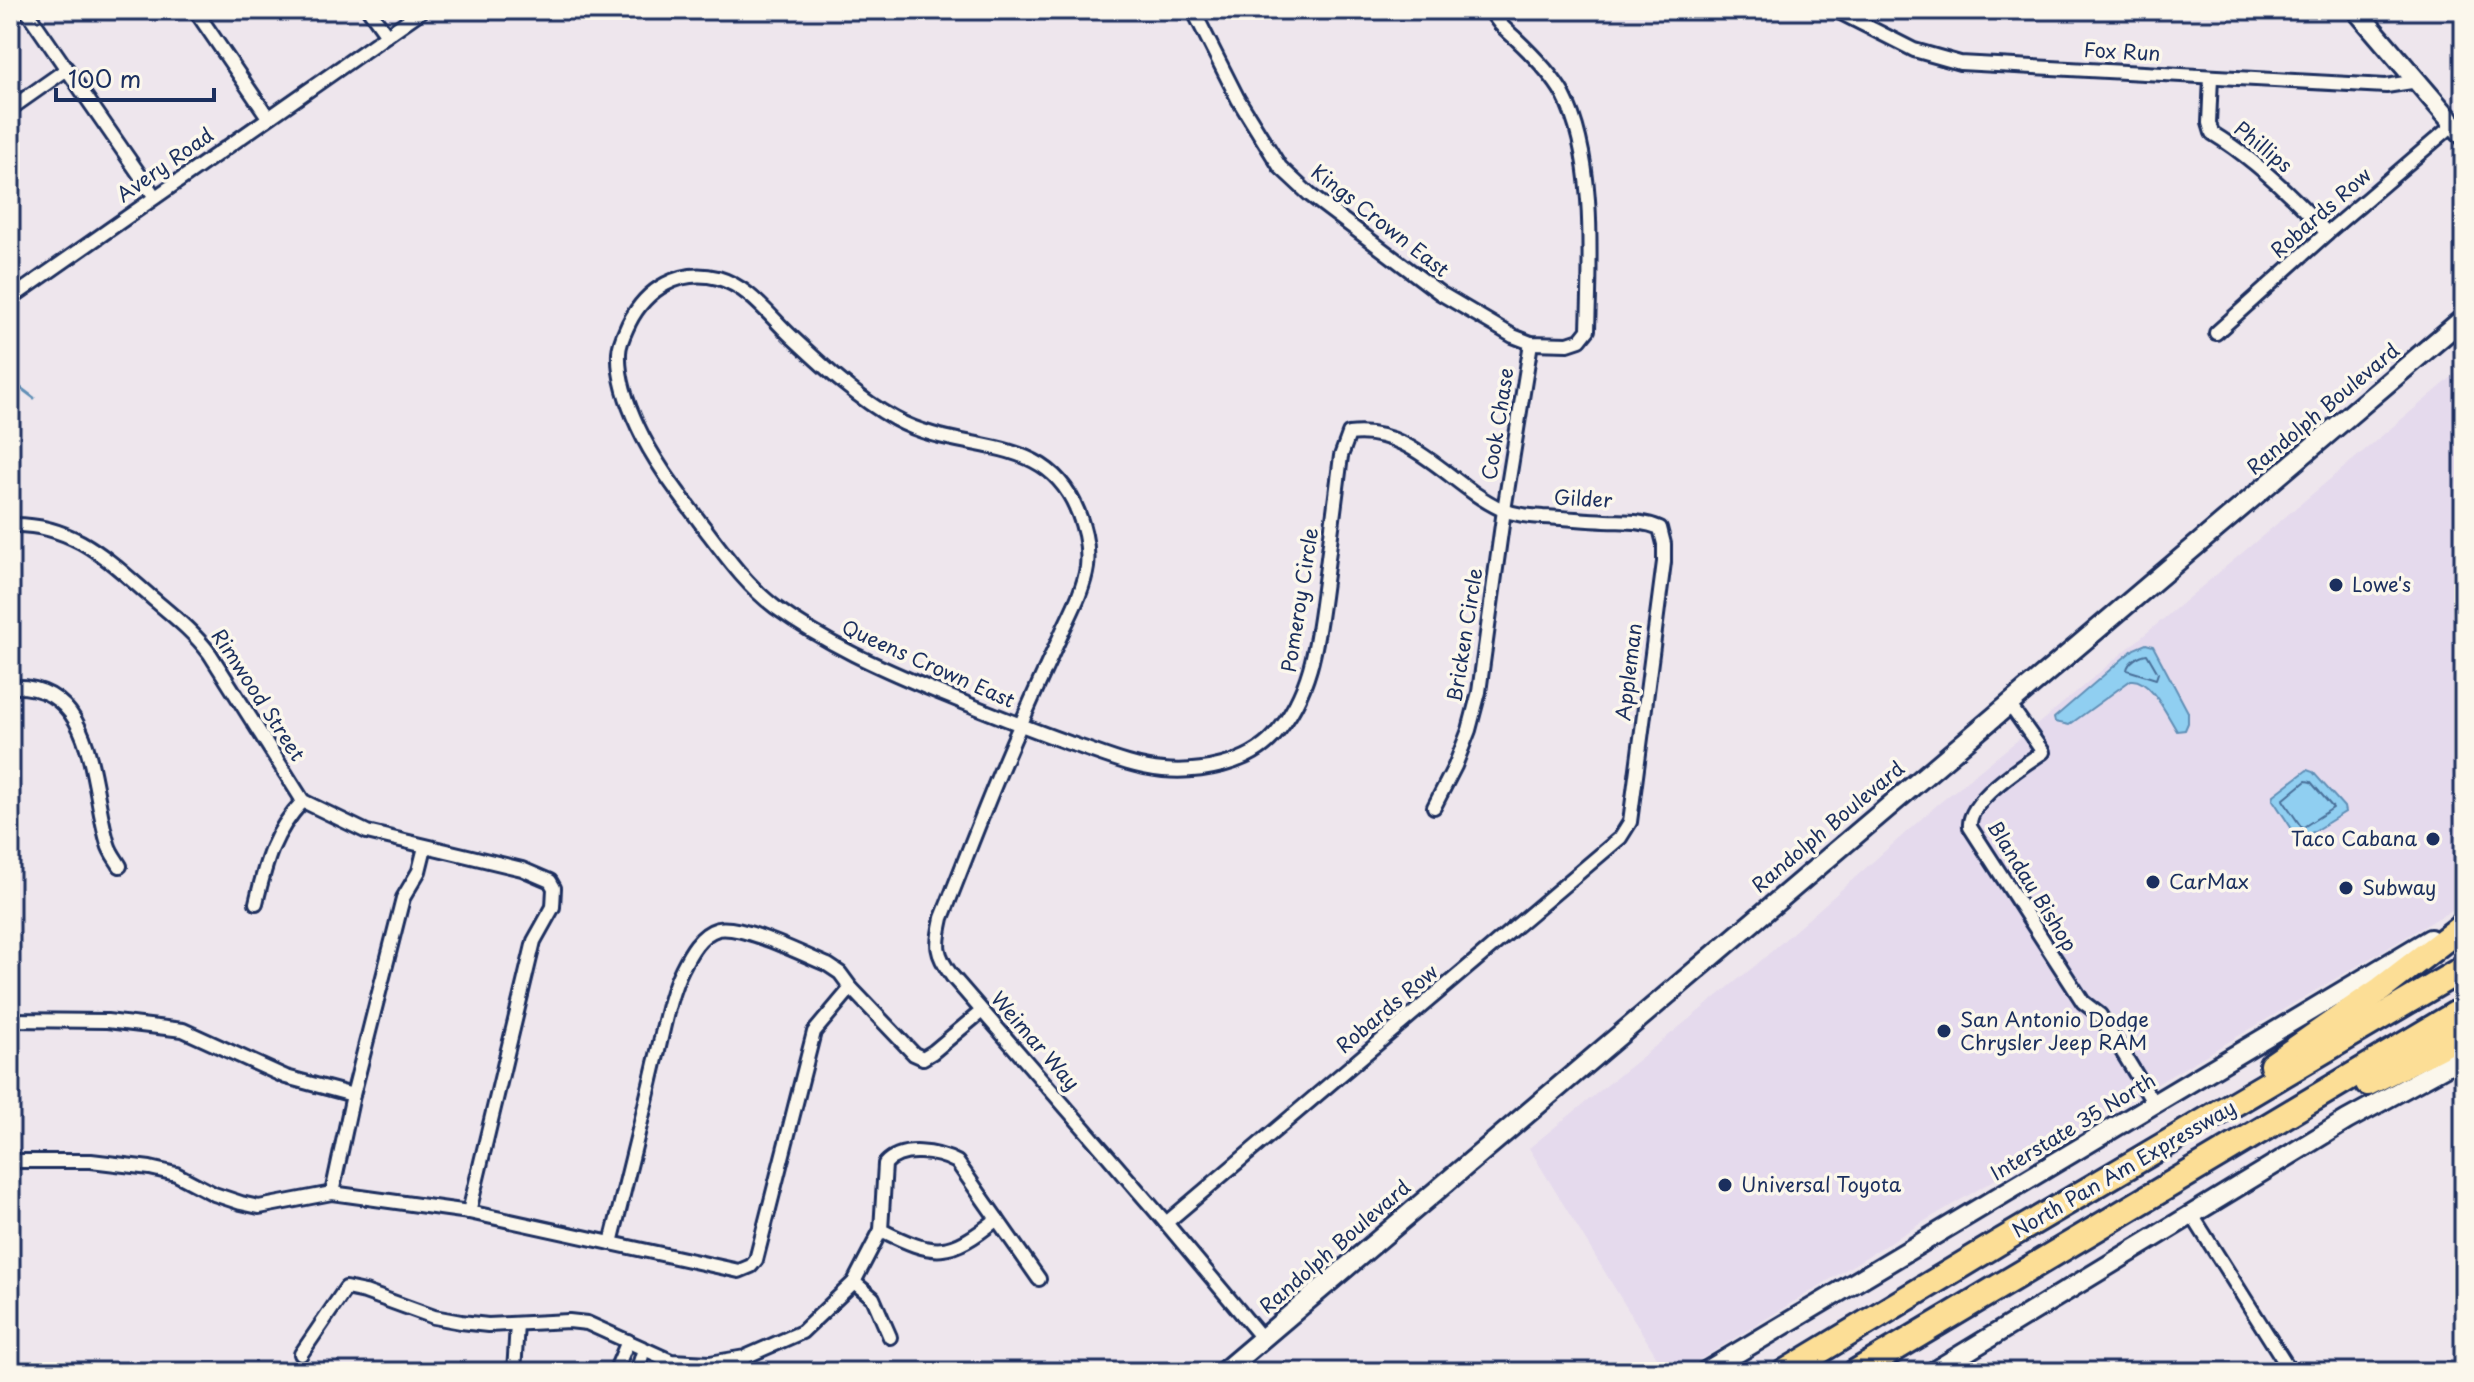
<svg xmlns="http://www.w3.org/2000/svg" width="2474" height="1382" font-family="'Playpen Sans',sans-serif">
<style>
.built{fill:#e5daed}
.water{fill:#90cff1;stroke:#618fb6;stroke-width:2}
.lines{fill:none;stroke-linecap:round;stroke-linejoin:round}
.shore{stroke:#4a6f99;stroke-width:2}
.stream{stroke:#618fb6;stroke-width:3}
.street-casing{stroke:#1b2f5e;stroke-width:18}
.secondary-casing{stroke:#1b2f5e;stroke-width:24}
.highway-casing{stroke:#1b2f5e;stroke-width:30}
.street{stroke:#fbf7ec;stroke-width:12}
.secondary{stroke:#fbf7ec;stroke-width:18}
.highway{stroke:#fcde96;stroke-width:24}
.poi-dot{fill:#1b2f5e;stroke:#fbf7ec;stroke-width:3}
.labels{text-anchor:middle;stroke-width:7;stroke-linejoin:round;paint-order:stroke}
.street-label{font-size:20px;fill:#1b2f5e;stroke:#fbf7ec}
.poi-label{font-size:20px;fill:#1b2f5e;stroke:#fbf7ec;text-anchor:start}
</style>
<rect width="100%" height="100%" fill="#eee6ed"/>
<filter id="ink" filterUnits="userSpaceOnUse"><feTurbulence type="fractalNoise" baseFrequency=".0125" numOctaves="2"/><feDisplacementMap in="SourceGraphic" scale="16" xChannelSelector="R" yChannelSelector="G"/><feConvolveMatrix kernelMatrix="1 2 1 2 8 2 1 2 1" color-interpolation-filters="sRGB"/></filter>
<g filter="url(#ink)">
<polygon class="built" points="2464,367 2464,903 1923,1222 1680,1372 1666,1372 1529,1148 1756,965 1937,805 2039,723"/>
<g class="water">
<path d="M2146,644l7,2 35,66v11l-3,7 -8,1c-10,-16 -27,-53 -46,-51l-62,45 -14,-3 -1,-4 80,-69z"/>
<polygon points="2307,770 2313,772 2344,807 2345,812 2303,838 2296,835 2273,800 2274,795"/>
</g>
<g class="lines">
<g class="shore">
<path d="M2147,654l11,19 -2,6 -29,-9c1,-8 12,-15 20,-16z"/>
<polygon points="2306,781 2311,782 2333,808 2302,828 2283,800"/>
</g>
<polyline class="stream" points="10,380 34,398"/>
<defs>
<g id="street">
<polyline points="26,10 155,197"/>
<polyline points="195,10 268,117"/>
<polyline points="369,10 387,35"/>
<path d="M1193,10l45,89 42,68 30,28 130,98 73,43 18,7 37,1 12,-4 8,-10c2,-70 8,-173 -25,-236 -12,-21 -31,-40 -48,-56 -10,-9 -19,-16 -24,-28"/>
<polyline points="1835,10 1914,50 1960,63 2386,86 2418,81"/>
<path d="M2211,77l-2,46 3,10c43,26 81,63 115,100"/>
<polyline points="10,109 67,69"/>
<polyline points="10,299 423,10"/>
<polyline points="2216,333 2327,233 2454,124"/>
<path d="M10,525c63,-2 97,34 141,72 21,18 42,34 59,57l93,147 64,31 155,37 28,12 4,7 -1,19 -19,34 -65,271"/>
<path d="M10,687c87,-5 80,99 98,157 2,8 8,15 12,22"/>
<path d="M2009,704l34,48c-21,14 -76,49 -73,75l113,175 17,13 54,89"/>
<polyline points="1434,807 1455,766 1469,730 1479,692 1504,510 1531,343"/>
<path d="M256,903c10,-42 17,-70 47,-102"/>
<polyline points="10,1020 107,1021 183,1030 286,1077 353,1095"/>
<polyline points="10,1161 91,1161 150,1168 176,1174 214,1194 241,1203 259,1207 332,1193 469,1212 739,1271 751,1266 756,1260 814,1032 851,988"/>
<polyline points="332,1193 353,1095 403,898 419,871 425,847"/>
<polyline points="2192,1215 2291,1372"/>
<path d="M1166,1223l454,-385 10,-16 34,-260v-18l-4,-16c-19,-8 -35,-6 -55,-7 -20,-1 -41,-3 -62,-4 -14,-1 -28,-2 -42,-8 -52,-24 -89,-83 -152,-75l-8,22c-5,39 -10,78 -15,118 -8,58 -11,116 -52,162 -26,29 -75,37 -111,34 -32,-3 -63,-17 -94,-27 -44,-16 -87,-33 -131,-51 -58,-24 -112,-48 -163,-85 -29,-22 -50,-52 -72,-81 -23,-31 -49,-64 -65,-99 -10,-21 -20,-50 -19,-74 0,-10 6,-21 10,-30 17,-34 51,-55 89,-45 32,9 52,39 75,60 31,29 65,61 102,81 74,41 165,6 190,116 2,9 3,22 2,32 -3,21 -14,42 -23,61 -13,29 -27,59 -40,89 -30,65 -55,134 -82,201 -6,27 -7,35 10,58l214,247 96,115"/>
<path d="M881,1230c54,27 68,28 116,-11"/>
<path d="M611,1243c15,-60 30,-120 44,-180 8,-30 13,-66 27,-94 8,-16 18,-35 36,-40 24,-5 86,26 110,36l12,8 11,15 63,66 9,4 10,-6 49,-41"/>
<polyline points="854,1282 873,1298 890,1337"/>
<path d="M301,1354l45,-66 19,4 69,25 27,5 27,3 81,-4 18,2 84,38 39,2 35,-6 57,-25 52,-50 27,-52 4,-66c17,-19 53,-12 72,-2l82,117"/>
<polyline points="514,1372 517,1324"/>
<polyline points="615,1372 628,1341"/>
<polyline points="637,1372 644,1349"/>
</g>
<g id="secondary">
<polyline points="2356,10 2464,136"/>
<polyline points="1223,1372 2464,318"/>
<polyline points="1705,1372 2430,939"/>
<polyline points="1933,1372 2347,1120 2464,1056"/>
</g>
<g id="highway">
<polyline points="2272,1065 2381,989 2464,925"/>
<polyline points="2368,1083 2464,1034"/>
<polyline points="1785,1372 1998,1243 2464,968"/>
<polyline points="1856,1372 2464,1009"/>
</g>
</defs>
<use href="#street" class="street-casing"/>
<use href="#secondary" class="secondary-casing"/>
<use href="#highway" class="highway-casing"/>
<use href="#street" class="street"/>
<use href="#secondary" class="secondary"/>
<use href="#highway" class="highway"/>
</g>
</g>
<g class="poi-dot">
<circle cx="2336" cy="585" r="8"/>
<circle cx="2433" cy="839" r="8"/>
<circle cx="2153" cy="882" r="8"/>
<circle cx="2346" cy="888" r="8"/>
<circle cx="1944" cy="1031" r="8"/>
<circle cx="1725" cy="1185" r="8"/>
</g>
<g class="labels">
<g class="street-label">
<text transform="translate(2122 52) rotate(3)" y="7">Fox Run</text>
<text transform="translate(2263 147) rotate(39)" y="7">Phillips</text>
<text transform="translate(165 165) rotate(-35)" y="7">Avery Road</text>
<text transform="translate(2321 213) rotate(-41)" y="7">Robards Row</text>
<text transform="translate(1380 221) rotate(38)" y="7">Kings Crown East</text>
<text transform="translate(2323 409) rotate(-40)" y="7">Randolph Boulevard</text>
<text transform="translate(1498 424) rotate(-81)" y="7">Cook Chase</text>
<text transform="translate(1583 499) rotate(3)" y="7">Gilder</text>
<text transform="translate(1300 600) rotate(-81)" y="7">Pomeroy Circle</text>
<text transform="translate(1465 635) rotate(-81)" y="7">Bricken Circle</text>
<text transform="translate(928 664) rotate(24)" y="7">Queens Crown East</text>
<text transform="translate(1629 672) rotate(-83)" y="7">Appleman</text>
<text transform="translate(258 695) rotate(57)" y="7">Rimwood Street</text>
<text transform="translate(1828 827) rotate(-40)" y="7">Randolph Boulevard</text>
<text transform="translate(2032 886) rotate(58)" y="7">Blandau Bishop</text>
<text transform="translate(1387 1009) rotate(-40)" y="7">Robards Row</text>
<text transform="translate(1035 1041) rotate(49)" y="7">Weimar Way</text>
<text transform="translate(2073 1127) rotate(-31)" y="7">Interstate 35 North</text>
<text transform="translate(2124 1169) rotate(-30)" y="7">North Pan Am Expressway</text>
<text transform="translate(1335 1247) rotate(-41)" y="7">Randolph Boulevard</text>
</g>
<g class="poi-label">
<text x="2352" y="592">Lowe's</text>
<text x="2417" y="846" text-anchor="end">Taco Cabana</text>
<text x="2169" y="889">CarMax</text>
<text x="2362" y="895">Subway</text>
<text x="1960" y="1027">San Antonio Dodge<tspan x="1960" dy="23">Chrysler Jeep RAM</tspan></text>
<text x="1741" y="1192">Universal Toyota</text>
</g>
</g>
<rect width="2474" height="1382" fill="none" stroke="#fbf7ec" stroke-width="40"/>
<rect x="20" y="20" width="2434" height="1342" fill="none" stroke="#1b2f5e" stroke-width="3" filter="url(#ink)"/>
<path d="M56 88v12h158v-12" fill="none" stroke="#1b2f5e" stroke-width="4"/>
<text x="68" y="88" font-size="24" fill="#1b2f5e" stroke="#fbf7ec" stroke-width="6" paint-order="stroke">100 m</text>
</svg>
